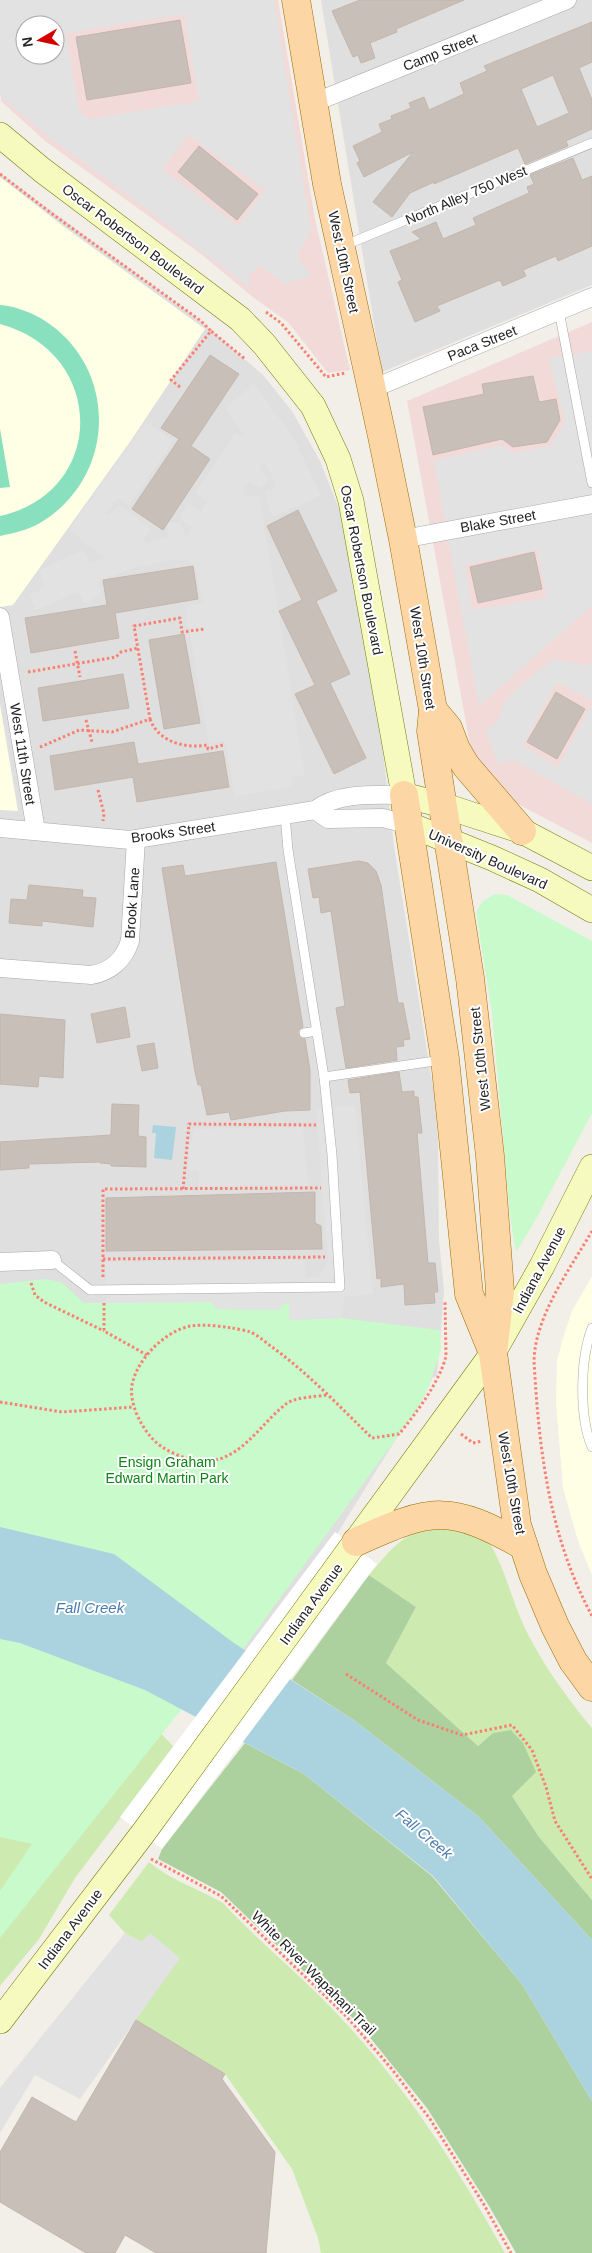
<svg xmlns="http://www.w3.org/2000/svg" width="592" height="2253" font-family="Arial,sans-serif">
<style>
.residential{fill:#e0dfdf}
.commercial{fill:#f2dad9;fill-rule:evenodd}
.education{fill:#ffffe5}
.grass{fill:#cdebb0}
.forest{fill:#add19e}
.park{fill:#c8facc}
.pitch{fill:#88e0be}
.parking{fill:#e2e2e2;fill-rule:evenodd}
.water{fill:#aad3df}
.pier{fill:#fff}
.building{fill:#c7bfb8;stroke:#c4b6ab;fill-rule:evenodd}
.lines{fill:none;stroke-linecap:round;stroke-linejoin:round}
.lane-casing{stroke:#a9a9a9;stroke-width:10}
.street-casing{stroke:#a9a9a9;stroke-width:19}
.secondary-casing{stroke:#707d05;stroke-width:26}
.primary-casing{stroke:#a06b00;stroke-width:29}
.path{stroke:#fa8072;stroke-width:3;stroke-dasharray:2.5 2.5;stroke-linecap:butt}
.lane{stroke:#fff;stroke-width:9}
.street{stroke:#fff;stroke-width:18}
.secondary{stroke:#f7fabf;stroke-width:25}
.primary{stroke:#fcd6a4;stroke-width:28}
.labels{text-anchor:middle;stroke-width:4;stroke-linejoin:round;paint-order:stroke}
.street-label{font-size:14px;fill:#222;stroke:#fff}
.park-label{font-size:14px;fill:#0c8416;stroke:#fff}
.water-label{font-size:15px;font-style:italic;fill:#4a7aab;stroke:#fff}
</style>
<rect width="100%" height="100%" fill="#f2efe9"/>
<g class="residential">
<polygon points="321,0 592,0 592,285 382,372"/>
<polygon points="0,173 201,321 263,375 292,411 320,461 338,506 347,539 383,753 395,853 434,1094 438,1140 439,1240 444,1291 437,1376 433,1377 419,1407 399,1434 337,1534 250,1654 234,1643 0,1527"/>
</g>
<g class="commercial">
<path d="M0,0h278l37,219 35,151 -22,3 -40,-51 -34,-24 -53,-44 -156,-113 -44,-40zM25,25h30v30h-30z"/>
<polygon points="592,322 592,843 510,800 471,750 407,401"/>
</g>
<g class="education">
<polygon points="0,177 63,226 205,329 132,439 13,605 0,607"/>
<polygon points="0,704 18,811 0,810"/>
<polygon points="592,1276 592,1575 578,1541 563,1488 556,1403 557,1361 563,1338 572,1311"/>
</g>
<g class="grass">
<path d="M436,1525l49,11c17,24 24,54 35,81 16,38 46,80 72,111v172l-53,-63 -27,-41 -19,-63 -15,13 -92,-83 30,-56 -47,-32c20,-23 35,-46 68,-45z"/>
<polygon points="0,1678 145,1717 174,1747 75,1878 39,1939 0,1986"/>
<path d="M149,1862c21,18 50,27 74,41 37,40 80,74 117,114 68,72 117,150 165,236h-184l-3,-15 -26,-69 -67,-95 -90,-53 6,-79 -16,-9 -16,-18z"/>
</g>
<g class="forest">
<polygon points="369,1575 416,1607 386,1663 478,1746 493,1733 511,1730 523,1743 536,1772 512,1796 539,1837 592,1900 592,1940 479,1817 355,1721 292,1680"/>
<polygon points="245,1743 304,1774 432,1876 522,1984 592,2101 592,2253 516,2253 489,2206 427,2108 359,2024 221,1892 158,1859 162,1849"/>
</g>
<g class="park">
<polygon points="495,894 507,895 592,941 592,1113 535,1221 516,1252 510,1216 492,1013 476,912 483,901"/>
<polygon points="46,1279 61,1282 84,1303 211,1302 217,1309 289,1300 290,1320 341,1318 440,1330 441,1350 428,1388 419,1407 243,1649 234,1643 0,1938 0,1891 32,1844 0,1837 0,1284"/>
</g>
<g class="pitch">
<path d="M0,305c25,2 50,16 67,34 52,56 39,145 -27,184 -12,7 -26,10 -40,13v-20c107,-24 107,-163 0,-192z"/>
<polygon points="0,429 10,487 0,488"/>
</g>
<g class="parking">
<path d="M0,0h274l37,231 -14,24 14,21 -26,8 -25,-19 -11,10 1,13 -143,-109 -57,-41 -45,-38 -5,-5zM184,14l15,87 -110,18 -10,-8 -13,-78zM25,25h30v30h-30zM188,135l77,55 -27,36 -76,-57z"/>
<path d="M592,351v255l-113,100 -45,-245 66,-16 14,8 36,-7 15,-24 -16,-64zM537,550l10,48 -75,12 -7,-45z"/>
<polygon points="254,384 295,440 321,496 272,517 265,492 276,488 270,471 263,463 259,469 269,478 261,488 249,482 243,488 245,496 259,495 305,775 291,777 292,786 235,796 225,741 209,743 185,606 203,603 196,570 189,561 173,559 131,569 99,581 101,594 85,604 78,592 36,610 29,595 46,587 39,570 83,550 90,563 105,558 69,530 146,422 173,441 130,505 118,498 104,514 109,515 119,505 151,529 143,540 146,543 168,538 167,523 181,522 185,536 188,536 191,527 179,517 189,504 201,512 207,501 195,493 235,433 247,439 225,408"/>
<polygon points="553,659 589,666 592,660 592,701 557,682 523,745 558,767 592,704 592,804 512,759 499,765 485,730 497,723 505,701 523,683"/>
<polygon points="355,1106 373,1294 344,1297 341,1318 289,1320 289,1301 278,1310 217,1309 211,1302 106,1303 105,1262 305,1260 306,1277 319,1277 328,1263 316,1109"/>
<polygon points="303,1127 308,1185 199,1186 199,1171 187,1170 190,1146 195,1129"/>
<polygon points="125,1933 141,1942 150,1933 180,1958 80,2099 35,2075 0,2133 0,2088"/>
</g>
<g class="water">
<polygon points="153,1125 176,1127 172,1160 154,1158 156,1133 152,1133"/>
<polygon points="0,1527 114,1554 234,1643 355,1721 479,1817 592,1940 592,2101 522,1984 433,1876 304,1774 145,1690 20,1643 0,1639"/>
</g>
<polygon class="pier" points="335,1532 377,1564 162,1849 120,1817"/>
<g class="building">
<polygon points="360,0 464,0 396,29 397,32 370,43 375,58 361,63 358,55 353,57 332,11"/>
<polygon points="180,20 191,83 87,100 76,37"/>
<path d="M592,22v40l-13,6 13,32v29l-26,12 2,5 -43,18 -7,-16 -84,36v-2l-24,11 -18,24 -19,-15 40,-50 -49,25 -7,-14 3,-2 -7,-15 29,-14 -3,-8 13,-5 -1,-3 20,-8 -2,-5 15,-6 5,13 35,-16 -4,-11 27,-12 -3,-5zM553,75l16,38 -32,14 -16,-38z"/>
<polygon points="199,146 258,194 237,220 178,172"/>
<polygon points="573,158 582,180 592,176 592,246 558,261 556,256 523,270 526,276 503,286 500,280 437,306 440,311 415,322 398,282 402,280 390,251 421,239 412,232 436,222 443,239 476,225 473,218 529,193 527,187 534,184 530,175"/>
<polygon points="210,355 239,374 191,446 210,459 163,530 132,509 179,439 161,428"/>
<polygon points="533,376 539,402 556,399 560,420 547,442 513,447 502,439 433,455 423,407 484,394 482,384"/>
<polygon points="298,510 337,591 316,601 350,674 330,683 366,758 334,774 295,694 315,685 279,611 302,600 267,526"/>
<polygon points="534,552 542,589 478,603 470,567"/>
<polygon points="193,566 198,599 115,613 119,638 31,653 25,618 107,605 103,580"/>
<polygon points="184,634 200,723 164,729 149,640"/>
<polygon points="123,674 129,708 43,721 38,688"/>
<polygon points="556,692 585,709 557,759 527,742"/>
<polygon points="134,742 138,764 223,751 229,787 137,802 133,777 55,790 50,756"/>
<polygon points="359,861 368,863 376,871 381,885 398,1003 403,1003 410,1039 403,1040 404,1046 396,1047 397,1060 346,1068 336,1008 345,1006 331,911 321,913 319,897 313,898 308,869"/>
<polygon points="276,862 303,1027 298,1030 298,1034 305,1039 310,1070 310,1110 285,1111 231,1120 229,1112 207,1115 201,1085 198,1085 195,1072 162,868 183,865 185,876"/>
<polygon points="29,885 83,890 82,897 96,898 93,927 42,921 42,926 9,923 11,899 27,900"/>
<polygon points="125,1007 130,1037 97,1043 91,1014"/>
<polygon points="0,1014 65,1020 63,1078 39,1076 38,1087 0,1084"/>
<polygon points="154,1043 158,1068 142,1071 137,1046"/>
<polygon points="399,1072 402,1092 414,1091 414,1097 418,1097 422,1133 417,1133 428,1263 435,1263 438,1292 434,1292 435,1303 405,1305 404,1284 381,1287 381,1278 377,1279 360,1092 350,1093 348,1080"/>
<polygon points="112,1104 139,1105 138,1136 146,1137 146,1167 111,1166 111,1164 100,1163 100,1162 29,1164 29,1168 0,1170 0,1142 111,1135"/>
<polygon points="315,1192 315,1223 321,1226 322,1249 106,1251 106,1198"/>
<polygon points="136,2020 225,2074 222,2079 275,2152 266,2253 156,2253 125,2235 115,2253 86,2253 0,2202 0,2152 32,2097 76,2122"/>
</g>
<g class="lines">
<defs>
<g id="lane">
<polyline points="343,246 592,143"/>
<polyline points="559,311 592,483"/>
<polyline points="304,1033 317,1031"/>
<polyline points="324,1077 442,1060"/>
<polyline points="52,1260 90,1290 340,1287 332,1155 324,1077 288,850 285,815"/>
<path d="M592,1328c-12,31 -13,89 0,119"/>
</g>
<g id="street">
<polyline points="313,103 567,0"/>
<polyline points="372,389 592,297"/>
<polyline points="403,539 592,504"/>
<polyline points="0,617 36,831"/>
<polyline points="315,810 328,819 383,818 410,825"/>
<path d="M0,828l130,12 185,-30c23,-18 60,-15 89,-15"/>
<path d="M0,968l91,7c19,-3 33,-15 39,-34l6,-102"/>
<polyline points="0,1262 52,1260"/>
</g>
<g id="secondary">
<polyline points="0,135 42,170 240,319 264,344 313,406 338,459 351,501 404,795 442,805 522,831 592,868"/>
<polyline points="410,825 492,858 540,880 592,910"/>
<polyline points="0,2021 144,1832 493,1353 542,1266 592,1167"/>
</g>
<g id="primary">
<polyline points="296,0 327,184 382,436 403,539 433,710 431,731 470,978 490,1156 500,1291 493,1353"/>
<polyline points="433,710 448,728 456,749 466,766 522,831"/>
<polyline points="404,795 445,1059 469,1294 493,1353 517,1525 533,1574 555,1626 573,1661 592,1687"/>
<path d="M356,1542c77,-35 93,-38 168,4"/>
</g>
</defs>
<use href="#lane" class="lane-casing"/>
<use href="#street" class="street-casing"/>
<use href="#secondary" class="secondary-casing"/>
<use href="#primary" class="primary-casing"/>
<g class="path">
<polyline points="0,174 51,213 201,321 211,331"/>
<polyline points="266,312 281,323 326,377 345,373"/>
<polyline points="180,387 171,380 211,331 245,359"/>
<polyline points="75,651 80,677"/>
<polyline points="28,672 116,657 121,652 138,648"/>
<path d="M150,719c8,23 36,30 57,26l1,4 15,-4"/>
<polyline points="86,720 92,742"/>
<polyline points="40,747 79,730 112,732 150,719 134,626 180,618 182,632 205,629"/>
<polyline points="98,790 104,814 103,821"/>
<polyline points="183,1189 189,1124 316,1125"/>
<path d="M592,1231c-22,38 -57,85 -58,130 5,89 15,175 58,255"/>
<polyline points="103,1259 325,1257"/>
<polyline points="103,1277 103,1189 321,1188"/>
<polyline points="31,1283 35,1295 44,1302 104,1331"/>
<polyline points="104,1303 104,1331 147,1355"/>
<path d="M326,1395c-11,2 -31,2 -40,9 -26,20 -45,57 -81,57 -17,0 -43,-10 -54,-24 -11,-12 -22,-35 -19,-52 5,-26 32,-53 58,-59 13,-2 29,0 42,2 5,1 13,2 18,4 8,3 15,10 22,15 36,26 68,60 100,91l27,-4c17,-20 41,-53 47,-78l-1,-55"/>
<polyline points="0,1402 62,1412 134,1407"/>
<polyline points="461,1434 473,1443 482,1441"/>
<polyline points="346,1674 418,1720 462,1735 512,1725 532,1750 546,1787 555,1821 592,1879"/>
<polyline points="151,1859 221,1896 346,2016 391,2068 430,2119 483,2203 511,2253"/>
</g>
<use href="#lane" class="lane"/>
<use href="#street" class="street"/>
<use href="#secondary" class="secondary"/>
<use href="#primary" class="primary"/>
</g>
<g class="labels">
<g class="street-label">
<text transform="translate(440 52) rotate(-22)" y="5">Camp Street</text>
<text transform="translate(466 195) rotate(-23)" y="5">North Alley 750 West</text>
<text transform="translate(133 239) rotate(37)" y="5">Oscar Robertson Boulevard</text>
<text transform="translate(344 262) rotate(78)" y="5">West 10th Street</text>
<text transform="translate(482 343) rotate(-22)" y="5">Paca Street</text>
<text transform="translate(498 521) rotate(-10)" y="5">Blake Street</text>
<text transform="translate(362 570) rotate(79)" y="5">Oscar Robertson Boulevard</text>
<text transform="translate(423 658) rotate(81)" y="5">West 10th Street</text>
<text transform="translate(23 754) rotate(81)" y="5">West 11th Street</text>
<text transform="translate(173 832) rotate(-8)" y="5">Brooks Street</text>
<text transform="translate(488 859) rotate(24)" y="5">University Boulevard</text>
<text transform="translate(132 903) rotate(-86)" y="5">Brook Lane</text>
<text transform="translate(480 1059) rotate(-96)" y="5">West 10th Street</text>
<text transform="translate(539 1270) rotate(-62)" y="5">Indiana Avenue</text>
<text transform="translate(512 1483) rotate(80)" y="5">West 10th Street</text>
<text transform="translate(311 1604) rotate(-54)" y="5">Indiana Avenue</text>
<text transform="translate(70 1929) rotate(-53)" y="5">Indiana Avenue</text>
<text transform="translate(314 1973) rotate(45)" y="5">White River Wapahani Trail</text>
</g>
<g class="park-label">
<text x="167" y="1467">Ensign Graham<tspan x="167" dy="16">Edward Martin Park</tspan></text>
</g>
<g class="water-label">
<text x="90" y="1613">Fall Creek</text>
<text transform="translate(424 1834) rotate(40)" y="5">Fall Creek</text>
</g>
</g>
<g transform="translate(40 40) rotate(261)"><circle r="24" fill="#ffffff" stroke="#a7a7a7"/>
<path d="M0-4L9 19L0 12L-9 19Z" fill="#d40000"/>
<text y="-8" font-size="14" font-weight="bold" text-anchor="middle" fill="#222222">N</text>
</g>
</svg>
